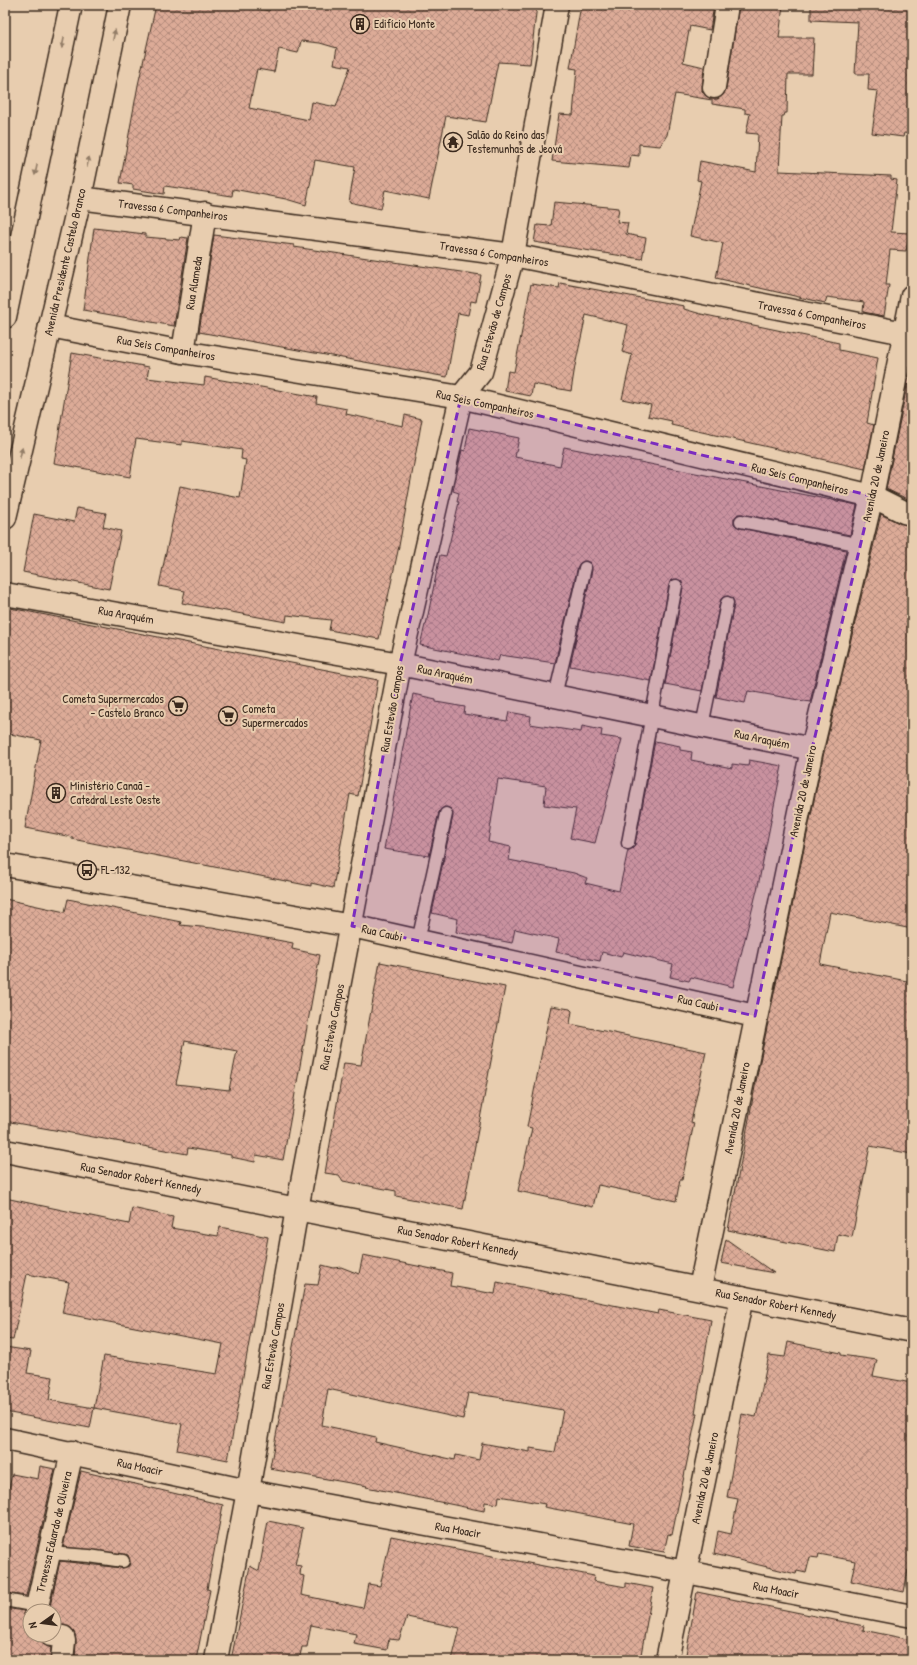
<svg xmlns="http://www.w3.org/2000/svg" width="917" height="1665" font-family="'Patrick Hand',sans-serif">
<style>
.building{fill:url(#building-cross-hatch);stroke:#3b2a1e;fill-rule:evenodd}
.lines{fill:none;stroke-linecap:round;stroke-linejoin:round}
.service-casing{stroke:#3b2a1e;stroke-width:15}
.minor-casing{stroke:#3b2a1e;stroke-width:25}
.tertiary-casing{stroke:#3b2a1e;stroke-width:25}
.primary-casing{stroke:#3b2a1e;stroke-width:25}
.service{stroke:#e8cdaf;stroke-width:12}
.minor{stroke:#e8cdaf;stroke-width:22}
.tertiary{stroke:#e8cdaf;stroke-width:22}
.primary{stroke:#e8cdaf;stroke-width:22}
.oneway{fill:#927c66}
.marked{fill:#7b2cbf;fill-opacity:0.2;stroke:#7b2cbf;stroke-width:3;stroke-dasharray:8 5;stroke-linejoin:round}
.labels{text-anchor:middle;stroke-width:4;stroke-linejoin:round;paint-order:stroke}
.poi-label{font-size:12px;fill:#3b2a1e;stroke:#e8cdaf;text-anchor:start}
.street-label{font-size:12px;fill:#3b2a1e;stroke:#e8cdaf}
</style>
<defs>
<pattern id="building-cross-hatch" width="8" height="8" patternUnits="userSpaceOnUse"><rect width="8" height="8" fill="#dcab97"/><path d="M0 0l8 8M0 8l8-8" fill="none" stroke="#b48b7b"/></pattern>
</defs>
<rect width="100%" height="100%" fill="#e8cdaf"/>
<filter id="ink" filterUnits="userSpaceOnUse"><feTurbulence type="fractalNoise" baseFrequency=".025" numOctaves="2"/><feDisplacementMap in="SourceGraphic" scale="8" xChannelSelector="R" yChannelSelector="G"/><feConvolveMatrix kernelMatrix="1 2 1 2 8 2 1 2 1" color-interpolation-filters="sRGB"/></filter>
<g filter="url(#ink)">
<g class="building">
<path d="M156,5h82l31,6 1,-6h267l-7,59 -32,-2 -12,60 -40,-6 -17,83 -44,-9 -4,19 -32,-7 6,-35 -40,-7 -9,45 -20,-6 -53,-10 -1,7 -67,-10 -1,8 -31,-5v-4l-13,-2 18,-98zM301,41l19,2 17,5 -3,16 16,3 -14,40 -24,-5 -3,18 -60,-12 8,-39 17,3 5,-23 19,4z"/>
<polygon points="581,5 714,5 710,30 690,26 683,62 704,67 702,91 706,96 712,99 718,99 723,95 726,89 739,5 783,5 779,38 814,38 812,74 788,74 787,113 785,113 784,116 782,116 779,171 891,176 891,179 897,180 891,232 910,233 906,251 890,250 886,285 889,285 884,316 863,312 864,302 827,297 825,303 716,278 723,243 690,236 701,181 697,180 700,161 756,172 758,134 746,133 750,114 745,113 745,109 712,104 712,100 675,94 667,135 660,146 639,144 639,156 631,155 629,168 552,161 559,114 573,115 577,69 570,68"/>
<polygon points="811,5 912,5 912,134 904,133 903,137 872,133 878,91 868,90 869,74 855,74 858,22 811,20"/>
<polygon points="554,202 619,208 617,222 628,223 626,234 646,238 642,259 534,242 537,225 551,226"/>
<polygon points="94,228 145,234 145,237 180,240 181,237 188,238 174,326 83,310"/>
<polygon points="214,235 294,245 294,247 481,275 476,302 471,301 468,315 458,313 447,377 199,332"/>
<polygon points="560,283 684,306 684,309 701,314 839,343 839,350 878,358 867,423 874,425 865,469 671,425 672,421 648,416 651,405 622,399 632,355 622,352 628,325 586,315 575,366 571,391 533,384 531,396 505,391 508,371 514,372 531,284 559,288"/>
<polygon points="72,353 149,367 147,378 204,385 205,377 317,397 316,403 347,409 346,414 403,426 405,415 422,419 399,546 379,639 329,630 331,620 287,615 286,622 182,603 185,591 159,586 180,486 240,498 246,460 241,459 242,450 182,441 182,445 136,439 130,477 54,463"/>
<polygon points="910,371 912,371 912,501 886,489"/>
<polygon points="469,428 519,438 515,457 560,466 564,447 857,505 850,535 742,514 738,514 734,519 734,524 740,528 846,550 810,702 748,691 745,703 716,697 734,604 732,598 728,596 722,598 720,602 702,691 665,684 683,587 681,581 677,579 671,581 669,585 651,681 570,666 592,570 590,563 586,561 580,563 578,566 555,663 500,655 498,661 420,645 425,625 426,625 440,555 446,556 450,541 459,502 457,502 459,493 453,491 462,450 465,451"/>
<polygon points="77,508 106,513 103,527 121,531 109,589 23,572 34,514 74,522"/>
<polygon points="881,514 899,523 912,526 912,929 830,912 820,964 912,982 912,1154 870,1146 852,1237 838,1234 835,1252 728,1230 758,1071 824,752"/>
<polygon points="5,607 378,680 358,796 350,794 333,888 311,883 311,886 72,839 72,837 25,828 41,740 5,733"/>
<polygon points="413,694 436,699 436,702 465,707 464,714 507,721 509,712 531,716 530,724 581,732 582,726 602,730 601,736 622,739 595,843 570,838 576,809 544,805 546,786 498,779 488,842 511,847 509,860 574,873 587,878 585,883 619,891 628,850 633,848 635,844 655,741 680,746 680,750 692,752 691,760 732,768 732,764 748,766 749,760 782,766 758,886 733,987 691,977 689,981 670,977 673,964 623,952 621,957 602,952 600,961 556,952 559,939 515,929 512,943 456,932 458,919 432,913 453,816 451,809 444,807 439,812 429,856 384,849"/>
<path d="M5,899l60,13 3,-13 113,23 -1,3 32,3 81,15 -1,6 28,6 -37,205 -27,-5 -1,7 -24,-5v-2l-43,-7 -1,6 -182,-33zM185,1041l52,10 -8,39 -53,-6z"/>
<polygon points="380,962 505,987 463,1209 396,1196 396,1191 343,1181 339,1175 325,1173 344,1063 361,1065"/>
<polygon points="551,1006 570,1009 572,1011 570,1024 706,1052 691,1122 694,1123 682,1180 680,1180 676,1201 598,1185 593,1207 518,1191 532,1128 527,1127"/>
<polygon points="5,1198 129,1224 132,1208 173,1217 171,1228 218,1236 220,1227 268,1237 228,1460 177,1450 182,1424 94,1408 104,1356 217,1374 223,1344 62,1313 69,1282 27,1274 13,1340 5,1339"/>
<polygon points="726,1239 774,1273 721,1263"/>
<path d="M363,1255l89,18 -2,13 45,8 2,-12 161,32 1,-4 52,10 -16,93h2l-25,122 -4,-1 -4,18 -35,-6 4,-22 -89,-17 1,-3 -46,-8 -1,8 -13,-2 -1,9 -118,-24 1,-1 -97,-17 4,-1 -4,-1 35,-183 13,1 4,-20 12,3 7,-1 18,7zM328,1389l135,30 5,-26 36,5v2l59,10 -8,42 -25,-4v4l-48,-9 -3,17 -23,-5 -1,5 -80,-18 1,-5 -54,-12z"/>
<polygon points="788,1342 841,1353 841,1355 877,1360 873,1376 912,1383 912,1570 908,1570 904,1592 851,1581 855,1561 819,1554 818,1558 810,1557 806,1573 797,1571 796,1574 714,1554 718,1531 731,1534 738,1499 727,1497 742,1414 756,1417 769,1355 785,1357"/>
<polygon points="5,1347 31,1351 27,1373 53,1377 49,1400 94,1408 90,1428 5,1412"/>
<polygon points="40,1466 55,1469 26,1596 5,1593 5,1509 12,1474 38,1479"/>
<polygon points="81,1471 223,1505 207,1589 210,1590 196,1660 75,1660 76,1642 75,1634 71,1628 54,1623 54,1611 49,1611 60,1561 122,1568 129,1566 130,1562 128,1555 124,1554 63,1547"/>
<polygon points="268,1521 303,1528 295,1565 301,1566 300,1575 304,1576 301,1595 363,1608 368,1584 380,1586 391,1536 594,1576 593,1581 626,1587 626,1583 653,1588 640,1660 452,1660 460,1628 407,1617 399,1640 389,1639 387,1650 354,1644 356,1634 311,1625 307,1647 302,1647 299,1660 231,1660 250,1566 259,1571"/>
<polygon points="697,1592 864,1626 863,1630 912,1640 912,1660 685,1660"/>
<polygon points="5,1608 24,1611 24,1615 30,1622 30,1635 39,1635 43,1644 51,1648 50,1660 5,1660"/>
</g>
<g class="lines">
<defs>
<g id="service">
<polyline points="741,521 861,545"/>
<polyline points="555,696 585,568"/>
<polyline points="702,726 727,603"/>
<polyline points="628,843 676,586"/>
<polyline points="418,941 446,814"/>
<polyline points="49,1553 89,1556 123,1561"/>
<polyline points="5,1600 37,1606"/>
</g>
<g id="minor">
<polyline points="714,87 727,5"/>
<polyline points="80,198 513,255 904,333"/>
<polyline points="50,326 183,352 461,397 872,496 904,512 912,514"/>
<polyline points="183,352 205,213"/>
<polyline points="5,594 400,664 812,749"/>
<polyline points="5,865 352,926 755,1016"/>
<polyline points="700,1288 812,749 872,496 912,296"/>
<polyline points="5,1439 248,1491 686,1572 912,1616"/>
<polyline points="36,1611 72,1452"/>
<polyline points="51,1635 63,1637 64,1641 62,1660"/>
<polyline points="216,1660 248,1491 297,1209 400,664 461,397 481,372 513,255 557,5"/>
<polyline points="667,1660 742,1297"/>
</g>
<polyline id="tertiary" points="5,1151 912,1331"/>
<g id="primary">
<polyline points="5,317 71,5"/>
<polyline points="5,518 80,198 120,5"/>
</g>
</defs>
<use href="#service" class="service-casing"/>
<use href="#minor" class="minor-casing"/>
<use href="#tertiary" class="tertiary-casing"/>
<use href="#primary" class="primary-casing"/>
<use href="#service" class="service"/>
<use href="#minor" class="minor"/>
<use href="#tertiary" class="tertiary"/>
<use href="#primary" class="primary"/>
</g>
<defs><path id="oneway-solid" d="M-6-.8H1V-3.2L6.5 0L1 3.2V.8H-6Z"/></defs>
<g class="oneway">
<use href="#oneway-solid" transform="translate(114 35) rotate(-78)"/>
<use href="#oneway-solid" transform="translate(63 43) rotate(102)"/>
<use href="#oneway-solid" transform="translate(88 162) rotate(-78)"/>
<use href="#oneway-solid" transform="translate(36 170) rotate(102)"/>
<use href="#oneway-solid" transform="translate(21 453) rotate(-77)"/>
</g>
</g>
<path class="marked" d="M461,397l411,99 -60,253 -57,267 -403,-90 48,-262z"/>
<defs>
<symbol id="building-ring" viewBox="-11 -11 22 22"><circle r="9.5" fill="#e8cdaf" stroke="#3b2a1e" stroke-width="1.5"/><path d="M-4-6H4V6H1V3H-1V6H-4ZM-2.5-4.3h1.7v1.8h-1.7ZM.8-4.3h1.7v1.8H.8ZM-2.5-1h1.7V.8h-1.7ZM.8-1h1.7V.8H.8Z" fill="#3b2a1e"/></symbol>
<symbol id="temple-ring" viewBox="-11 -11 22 22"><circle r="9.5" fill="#e8cdaf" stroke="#3b2a1e" stroke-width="1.5"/><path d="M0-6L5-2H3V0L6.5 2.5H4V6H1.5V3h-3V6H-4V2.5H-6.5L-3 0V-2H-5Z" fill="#3b2a1e"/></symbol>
<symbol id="supermarket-ring" viewBox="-11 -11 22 22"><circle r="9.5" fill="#e8cdaf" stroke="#3b2a1e" stroke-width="1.5"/><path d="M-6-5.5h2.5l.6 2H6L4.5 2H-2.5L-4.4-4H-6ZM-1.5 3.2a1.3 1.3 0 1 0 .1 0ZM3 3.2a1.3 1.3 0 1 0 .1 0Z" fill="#3b2a1e"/></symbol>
<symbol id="bus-ring" viewBox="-11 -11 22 22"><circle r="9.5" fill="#e8cdaf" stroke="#3b2a1e" stroke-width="1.5"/><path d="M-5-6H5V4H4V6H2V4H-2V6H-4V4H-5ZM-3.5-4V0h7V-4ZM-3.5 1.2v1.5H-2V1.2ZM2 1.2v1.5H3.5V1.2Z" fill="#3b2a1e"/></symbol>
</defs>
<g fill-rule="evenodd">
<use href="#building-ring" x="349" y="13" width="22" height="22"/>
<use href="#temple-ring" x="442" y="131" width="22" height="22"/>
<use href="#supermarket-ring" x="167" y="695" width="22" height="22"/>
<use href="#supermarket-ring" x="217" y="705" width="22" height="22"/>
<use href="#building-ring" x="45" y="782" width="22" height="22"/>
<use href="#bus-ring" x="76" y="859" width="22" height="22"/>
</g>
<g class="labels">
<g class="poi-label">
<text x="374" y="28">Edifício Monte</text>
<text x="467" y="139">Salão do Reino das<tspan x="467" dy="14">Testemunhas de Jeová</tspan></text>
<text x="164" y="703" text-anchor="end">Cometa Supermercados<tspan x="164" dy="14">- Castelo Branco</tspan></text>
<text x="242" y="713">Cometa<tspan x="242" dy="14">Supermercados</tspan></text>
<text x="70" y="790">Ministério Canaã -<tspan x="70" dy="14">Catedral Leste Oeste</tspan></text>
<text x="101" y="874">FL-132</text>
</g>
<g class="street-label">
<text transform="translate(173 210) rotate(7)" y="4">Travessa 6 Companheiros</text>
<text transform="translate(494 254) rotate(9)" y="4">Travessa 6 Companheiros</text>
<text transform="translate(65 262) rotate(-77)" y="4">Avenida Presidente Castelo Branco</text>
<text transform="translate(194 283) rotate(-81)" y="4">Rua Alameda</text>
<text transform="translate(812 315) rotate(11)" y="4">Travessa 6 Companheiros</text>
<text transform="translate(494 322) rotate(-74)" y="4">Rua Estevão de Campos</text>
<text transform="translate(166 348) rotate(10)" y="4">Rua Seis Companheiros</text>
<text transform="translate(485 404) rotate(12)" y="4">Rua Seis Companheiros</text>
<text transform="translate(876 476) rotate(-78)" y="4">Avenida 20 de Janeiro</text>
<text transform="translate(800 479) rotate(14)" y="4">Rua Seis Companheiros</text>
<text transform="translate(126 615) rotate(10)" y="4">Rua Araquém</text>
<text transform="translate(445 674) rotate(12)" y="4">Rua Araquém</text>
<text transform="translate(392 709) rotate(-80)" y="4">Rua Estevão Campos</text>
<text transform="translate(762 739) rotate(12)" y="4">Rua Araquém</text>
<text transform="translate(803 791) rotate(-78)" y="4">Avenida 20 de Janeiro</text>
<text transform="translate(382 933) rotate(13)" y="4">Rua Caubi</text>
<text transform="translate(698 1003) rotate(13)" y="4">Rua Caubi</text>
<text transform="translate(332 1027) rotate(-79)" y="4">Rua Estevão Campos</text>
<text transform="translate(737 1108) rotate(-79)" y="4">Avenida 20 de Janeiro</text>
<text transform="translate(141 1178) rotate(11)" y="4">Rua Senador Robert Kennedy</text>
<text transform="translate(458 1241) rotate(11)" y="4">Rua Senador Robert Kennedy</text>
<text transform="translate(776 1304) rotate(11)" y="4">Rua Senador Robert Kennedy</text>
<text transform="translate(273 1346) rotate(-80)" y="4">Rua Estevão Campos</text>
<text transform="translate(140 1467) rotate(12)" y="4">Rua Moacir</text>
<text transform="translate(705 1478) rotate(-78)" y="4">Avenida 20 de Janeiro</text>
<text transform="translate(458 1530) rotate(10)" y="4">Rua Moacir</text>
<text transform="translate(54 1532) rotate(-77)" y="4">Travessa Eduardo de Oliveira</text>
<text transform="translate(776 1590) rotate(11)" y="4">Rua Moacir</text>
</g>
</g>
<rect width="917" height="1665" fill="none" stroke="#e8cdaf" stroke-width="20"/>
<rect x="10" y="10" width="897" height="1645" fill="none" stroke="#3b2a1e" stroke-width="1.5" filter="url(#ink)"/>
<g transform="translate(42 1623) rotate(256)"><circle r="19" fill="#e8cdaf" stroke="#a38c75"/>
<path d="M0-3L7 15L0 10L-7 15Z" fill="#3b2a1e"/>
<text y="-6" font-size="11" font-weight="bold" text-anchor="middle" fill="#3b2a1e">N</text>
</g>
</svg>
